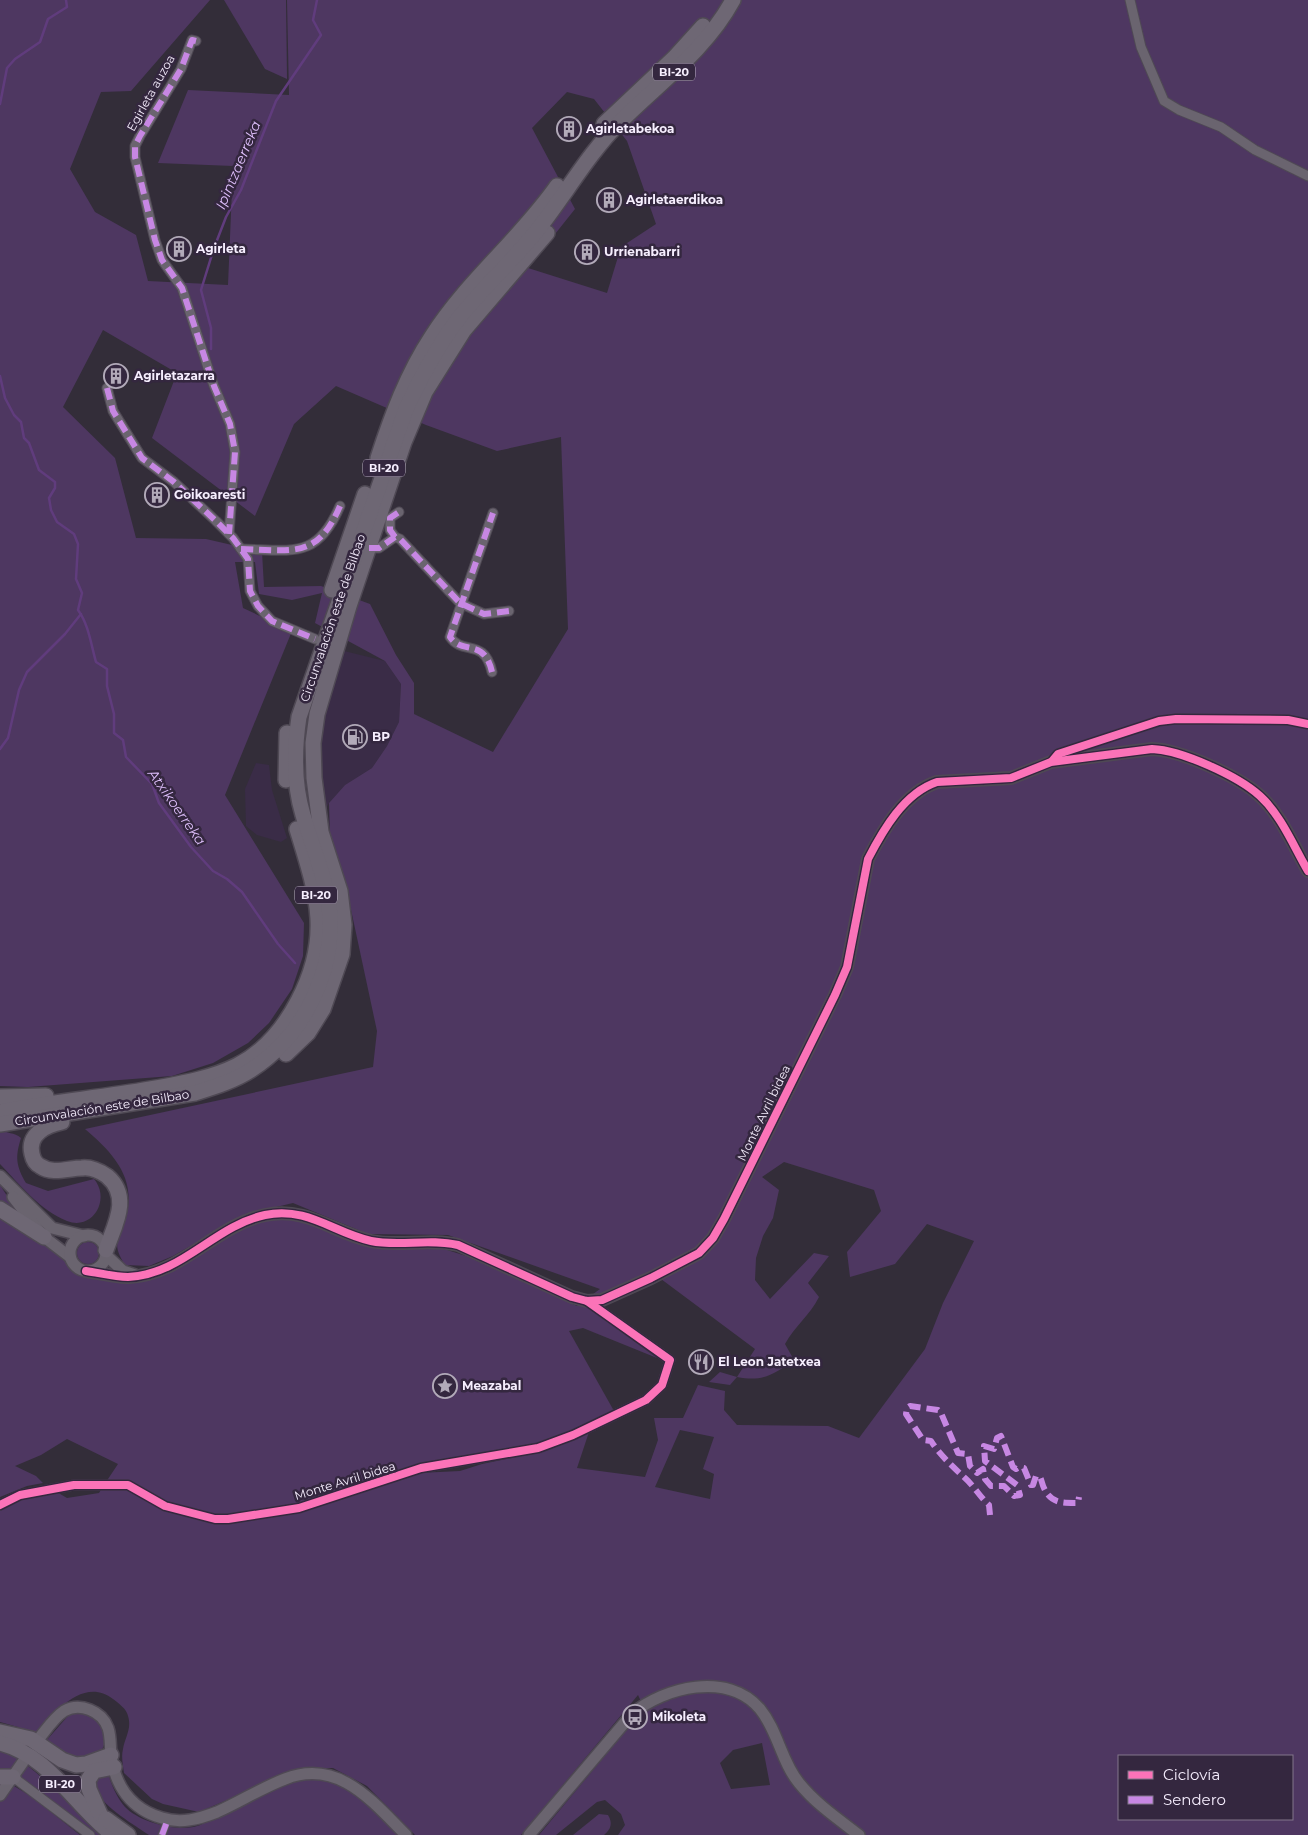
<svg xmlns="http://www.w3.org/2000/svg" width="1308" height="1835" font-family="Montserrat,sans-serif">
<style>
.built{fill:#3a2c47}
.green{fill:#4e3761;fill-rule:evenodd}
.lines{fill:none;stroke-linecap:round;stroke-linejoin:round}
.stream{stroke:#603c7d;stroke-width:2.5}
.pedestrian-casing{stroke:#4f4954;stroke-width:9}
.minor-casing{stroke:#4f4954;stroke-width:11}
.tertiary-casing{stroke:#4f4954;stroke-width:14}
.primary-casing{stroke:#4f4954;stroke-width:18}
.pedestrian{stroke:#6a646f;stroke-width:7}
.minor{stroke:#6a646f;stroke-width:9}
.tertiary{stroke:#6a646f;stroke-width:11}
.primary{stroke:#6e6774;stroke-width:15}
.quiet{stroke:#c787e3;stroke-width:6;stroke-dasharray:12 6;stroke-linecap:butt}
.cycleway-casing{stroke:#34273f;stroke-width:11}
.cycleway{stroke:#fb73b8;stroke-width:8}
.labels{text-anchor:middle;stroke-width:5;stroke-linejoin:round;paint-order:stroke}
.shield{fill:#34273f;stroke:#bcb2c5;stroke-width:1}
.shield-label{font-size:11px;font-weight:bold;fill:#f6eefe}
.street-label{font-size:12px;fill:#f6eefe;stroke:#34273f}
.poi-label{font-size:12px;font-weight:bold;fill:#f6eefe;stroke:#34273f;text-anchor:start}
.water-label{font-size:14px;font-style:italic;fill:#dcbdf9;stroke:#34273f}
</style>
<rect width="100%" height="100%" fill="#332d39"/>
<g class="built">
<polygon points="340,650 385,661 401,684 399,722 387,746 372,768 345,785 329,803 323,814 319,728"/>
<polygon points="256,763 269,765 272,790 287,838 281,842 257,835 246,826 245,789"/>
</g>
<g class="green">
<path d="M0,0h210l-79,91 -30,1 -31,77 25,43 41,23 12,46 80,4 5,-119 -75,-3 30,-73 101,5 -2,-95h1021v1835h-690l7,-10 -4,-11 -16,-14 -8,2 -41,33h-17l89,-107 18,-16 -8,-17 -117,140h-106l-48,-49 -34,-18h-26l-20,6 -88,38 -36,-8 -11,-5 -28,-26c-1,-8 -3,-16 -1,-24 2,-12 9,-20 5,-33 -1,-7 -10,-13 -15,-17 -30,-23 -61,15 -78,37l-17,-9 -18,-5v-214l26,-14 29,-3 12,7 32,-5 3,-5h25l36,20 60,15 71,-11 125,-39 41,-2 22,-7 64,-13 43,-19 -12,36 68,9 13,-37 -4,-22h29l15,-33 27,6 -1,19 13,15 91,1 31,12 66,-89 18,-46 31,-62 -47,-17 -32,40 -45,13 -3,-25 34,-41 -7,-21 -90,-28 -22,15 17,13 -6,28 -10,18 -7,22 -1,22 15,19 44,-46 15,3 -21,27 11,14c-9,18 -24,29 -34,47l9,16c-21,15 -31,22 -57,17l-7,8 -21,-3 11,-10 17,5 18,-28 -94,-70 -55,26 -18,2 69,51 -74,-30 -14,3 45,80 -45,21 -27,10 -118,22 -124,41 -70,10 -12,1 -41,-9 -47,-23 -24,-2 12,-18 -51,-25 -26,16 -26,11 21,10 7,7 -16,3 -27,11v-283l65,44 10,12 16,6 35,4 38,-7 79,-47 27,-9 22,1 37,9 25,13 16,5 71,3 25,8 111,50 23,-17 -152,-54 -80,-1 -75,-31 -47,11 -73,42 -24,10 -24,-1c-15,-24 -5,-24 1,-47 11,-40 -13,-65 -41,-89l288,-62 4,-36 -30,-140 -10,-12 -7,-41 -1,-35 16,-18 27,-17 15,-22 12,-24 2,-38 -16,-23 -70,-38 7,-30 -30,7 -33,-6 -4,-32h-20l8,46 49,23 -67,164 79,128 -1,33 -11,33 -23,34 -21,20 -35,20 -41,13 -144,11 -28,-1zM567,92l27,7 33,42 29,83 -35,23 -14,46 -79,-25 47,-59 -43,-81zM103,330l74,43 -25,65 103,78 39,-92 42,-38 90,39 71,26 64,-14 7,192 -75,123 -79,-38v-31l-18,-28 -26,-51 -49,-18 -57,1 -2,-35 -56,-13 -70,-1 -21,-80 -52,-51zM680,1430l34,7 -11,32 11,5 -4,25 -55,-12zM762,1743l8,42 -39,4 -11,-26 13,-13zM1119,1756h173v63h-173z"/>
<polygon points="224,0 286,0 287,79 265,69"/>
<path d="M0,1129c7,5 14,3 21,9 -6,19 -5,28 5,45l22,8 46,-12c17,20 -1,52 -27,42 -27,-11 -47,-36 -67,-57z"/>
<polygon points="0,1185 22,1219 0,1202"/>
<circle cx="88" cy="1253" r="11"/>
<path d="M80,1712c20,5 34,25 18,43l-24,4 -29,-17 23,-26z"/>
<polygon points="0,1748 19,1758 11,1769 0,1773"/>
<polygon points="28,1766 63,1795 104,1835 95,1835 20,1777"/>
<path d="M103,1774l6,2c3,11 9,23 16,31 15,16 60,28 79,16l88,-41c49,-13 75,21 105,53h-248c-13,-9 -46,-28 -51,-43 -2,-5 -1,-12 -1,-16z"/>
<polygon points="14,1786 32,1797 80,1835 0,1835 0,1802"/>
<path d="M599,1814l9,1c5,8 3,14 -4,20h-31z"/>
</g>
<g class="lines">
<g class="stream">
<polyline points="0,104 7,68 15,59 40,42 48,19 67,7 66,0"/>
<polyline points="211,349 211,328 201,290 214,248 226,217 241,190 276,101 321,35 313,20 317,0"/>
<path d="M0,376l5,22 9,17 7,7 3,16 5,5 10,27 16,12v6l-6,10 2,12 6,12 17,12 4,10 -2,35 6,14 -4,17c11,15 13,35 18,52l11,7v17l7,28v19l9,7 3,17 26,27 7,19 32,44 22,24 14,8 15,13 36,52 17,19"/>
<polyline points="0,749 8,738 19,690 27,672 65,634 81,614"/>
</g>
<defs>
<polyline id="pedestrian" points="162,1835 168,1819"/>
<g id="minor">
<polyline points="1130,0 1141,47 1164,101 1179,110 1221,127 1255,150 1308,176"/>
<polyline points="196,41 192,40 181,69 140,136 135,146 135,157 155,240 162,260 182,288 214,386 230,424 235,452 229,534"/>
<polyline points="107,388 113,411 142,458 174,482 216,521 233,538 248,559 250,591 258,606 272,621 315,639"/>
<polyline points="395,537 390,530 390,518 399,512"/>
<polyline points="369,548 379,548 395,537 400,539 460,603 484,614 509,611"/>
<path d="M241,549c51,1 76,11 99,-43"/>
<path d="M492,672c-8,-35 -29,-16 -42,-35l43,-124"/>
<polyline points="1051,762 1058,754 1159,721 1176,719 1288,720 1308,724"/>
<polyline points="0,1505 20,1495 74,1485 128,1485 165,1506 215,1519 228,1519 299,1508 421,1468 538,1448 573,1435 646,1400 662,1385 670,1360 587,1301"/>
<polyline points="13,1777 90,1835"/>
</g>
<g id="tertiary">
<polyline points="0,1176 52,1228 84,1236"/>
<polyline points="13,1197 44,1237 70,1257"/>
<circle cx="88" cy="1253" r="18"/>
<polyline points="106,1255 123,1271 135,1275"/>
<path d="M86,1271c14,2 28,6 42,6 54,-2 86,-51 137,-62 42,-9 69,18 106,26 28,6 58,-3 87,4l114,52 15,4 15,-1 49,-22 48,-25 14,-15 11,-19 111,-224 12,-28 21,-108c15,-29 36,-66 69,-77l74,-4 40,-16 101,-13c29,1 86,27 108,47 21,19 34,51 48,75"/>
<path d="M41,1736c7,-9 14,-19 23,-25 16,-9 38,0 44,17 3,9 2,18 3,27 4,31 20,54 51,63 19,6 37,1 55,-6 23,-10 44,-24 68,-33 53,-21 87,22 121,56"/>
<polyline points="0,1795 23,1762"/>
<path d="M529,1835l103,-121c32,-27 96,-43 128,-5 18,22 21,52 39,74 16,20 39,36 60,52"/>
</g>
<g id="primary">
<polyline points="604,124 674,58 703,26"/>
<path d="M378,458c14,-43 29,-84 54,-122 35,-55 88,-97 125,-150"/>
<polyline points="332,590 365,494"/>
<polyline points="286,780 287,733"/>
<polyline points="286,1054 308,1033 323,1009 342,954 344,925 340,891 321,832 314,778 313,743 317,714 349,606 404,442 425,392 464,330 547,233"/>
<polyline points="0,1097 46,1096"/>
<path d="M0,1112c49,-10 100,-14 150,-23 69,-12 113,-21 148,-88 34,-64 19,-107 -1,-172"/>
<path d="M62,1122c-15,3 -35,12 -30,32 1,5 4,10 8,12 13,9 28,2 42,2 8,-1 18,3 25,8 25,21 7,50 -1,74"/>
<path d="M0,1124l195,-31c19,-6 39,-12 56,-23 55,-36 88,-105 77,-171 -5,-29 -17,-56 -25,-84 -10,-33 -9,-65 -4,-98l107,-308c15,-32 31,-63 53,-91 23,-30 52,-55 76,-85 29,-36 52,-78 85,-111 39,-39 86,-72 113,-122"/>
<polyline points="0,1209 44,1237"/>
<polyline points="0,1732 31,1739 62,1760 76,1765 86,1764 111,1755"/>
<path d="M0,1743c49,12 75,63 113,92"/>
<polyline points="0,1777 13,1777"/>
<polyline points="100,1814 89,1789 88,1780 94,1771 114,1767"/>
<polyline points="106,1819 128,1835"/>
</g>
</defs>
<use href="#pedestrian" class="pedestrian-casing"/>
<use href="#minor" class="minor-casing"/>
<use href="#tertiary" class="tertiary-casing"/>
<use href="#primary" class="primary-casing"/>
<use href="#pedestrian" class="pedestrian"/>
<use href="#minor" class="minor"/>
<use href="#tertiary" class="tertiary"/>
<use href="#primary" class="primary"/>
<g class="quiet">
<polyline points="196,41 192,40 181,69 140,136 135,146 135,157 155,240 162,260 182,288 214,386 230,424 235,452 229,534"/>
<polyline points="107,388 113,411 142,458 174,482 216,521 233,538 248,559 250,591 258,606 272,621 315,639"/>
<polyline points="395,537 390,530 390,518 399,512"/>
<polyline points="369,548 379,548 395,537 400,539 460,603 484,614 509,611"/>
<path d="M241,549c51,1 76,11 99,-43"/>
<path d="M492,672c-8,-35 -29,-16 -42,-35l43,-124"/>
<path d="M990,1515l-1,-10c-9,-8 -15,-19 -24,-27 -11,-10 -26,-24 -34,-37l-8,-1 -17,-26 1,-6 3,-2 28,4 3,3 17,40 10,1 2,12 7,7 6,-4 2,10 6,7h13l10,10 6,-1 -3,-10 -32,-24 -1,-15 10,3 3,-11 4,-2 12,31 3,2 4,-2 4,1 7,17h2l3,-9 4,1c2,4 2,7 4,11 7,16 19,15 34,15l1,-6"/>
<polyline points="162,1835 168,1819"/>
</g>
<defs>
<g id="cycleway">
<polyline points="1053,760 1058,754 1159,721 1176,719 1288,720 1308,724"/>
<path d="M86,1271c14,2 28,6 42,6 54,-2 86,-51 137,-62 42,-9 69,18 106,26 28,6 58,-3 87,4l114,52 15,4 15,-1 49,-22 48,-25 14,-15 11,-19 111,-224 12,-28 21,-108c15,-29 36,-66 69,-77l74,-4 40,-16 101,-13c29,1 86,27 108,47 21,19 34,51 48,75"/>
<polyline points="0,1505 20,1495 74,1485 128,1485 165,1506 215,1519 228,1519 299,1508 421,1468 538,1448 573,1435 646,1400 662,1385 670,1360 587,1301"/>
</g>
</defs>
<use href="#cycleway" class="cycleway-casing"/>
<use href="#cycleway" class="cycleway"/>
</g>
<defs>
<symbol id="building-ring" viewBox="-11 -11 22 22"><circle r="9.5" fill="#34273f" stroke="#b2aab9" stroke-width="1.5"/><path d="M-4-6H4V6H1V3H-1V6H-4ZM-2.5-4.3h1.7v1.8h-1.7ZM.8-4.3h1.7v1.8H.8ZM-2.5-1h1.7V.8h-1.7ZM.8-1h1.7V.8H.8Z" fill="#b2aab9"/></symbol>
<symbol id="fuel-ring" viewBox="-11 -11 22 22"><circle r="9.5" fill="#34273f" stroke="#b2aab9" stroke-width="1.5"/><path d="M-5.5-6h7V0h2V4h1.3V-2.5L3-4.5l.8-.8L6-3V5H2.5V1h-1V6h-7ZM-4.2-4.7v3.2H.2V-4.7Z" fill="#b2aab9"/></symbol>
<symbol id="restaurant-ring" viewBox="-11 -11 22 22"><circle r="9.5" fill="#34273f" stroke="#b2aab9" stroke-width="1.5"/><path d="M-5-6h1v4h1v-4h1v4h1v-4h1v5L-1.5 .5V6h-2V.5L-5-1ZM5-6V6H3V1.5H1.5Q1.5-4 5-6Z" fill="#b2aab9"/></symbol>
<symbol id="sight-ring" viewBox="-11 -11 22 22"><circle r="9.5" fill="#34273f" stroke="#b2aab9" stroke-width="1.5"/><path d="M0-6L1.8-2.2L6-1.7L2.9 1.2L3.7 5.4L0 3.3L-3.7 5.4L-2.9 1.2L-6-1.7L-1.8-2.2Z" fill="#b2aab9"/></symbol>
<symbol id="bus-ring" viewBox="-11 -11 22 22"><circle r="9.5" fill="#34273f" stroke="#b2aab9" stroke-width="1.5"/><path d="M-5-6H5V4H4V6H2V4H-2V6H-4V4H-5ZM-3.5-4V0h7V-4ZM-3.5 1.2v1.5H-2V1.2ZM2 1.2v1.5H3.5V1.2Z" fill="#b2aab9"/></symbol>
</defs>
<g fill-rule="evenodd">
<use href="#building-ring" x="555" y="115" width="28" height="28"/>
<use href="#building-ring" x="595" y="186" width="28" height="28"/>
<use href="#building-ring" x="165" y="235" width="28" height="28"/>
<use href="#building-ring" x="573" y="238" width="28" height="28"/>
<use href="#building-ring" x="102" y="362" width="28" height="28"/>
<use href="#building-ring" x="143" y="481" width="28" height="28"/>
<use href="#fuel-ring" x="341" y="723" width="28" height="28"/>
<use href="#restaurant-ring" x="687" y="1348" width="28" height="28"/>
<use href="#sight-ring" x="431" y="1372" width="28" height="28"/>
<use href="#bus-ring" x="621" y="1703" width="28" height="28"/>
</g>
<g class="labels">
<g class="shield">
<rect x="653" y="63.5" width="42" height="17" rx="4"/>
<rect x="363" y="459.5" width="42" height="17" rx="4"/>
<rect x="295" y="886.5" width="42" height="17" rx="4"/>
<rect x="39" y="1775.5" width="42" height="17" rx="4"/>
</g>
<g class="shield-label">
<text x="674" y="76">BI-20</text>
<text x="384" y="472">BI-20</text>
<text x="316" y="899">BI-20</text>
<text x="60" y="1788">BI-20</text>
</g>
<g class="street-label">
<text transform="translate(151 93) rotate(-61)" y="4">Egirleta auzoa</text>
<text transform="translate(333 618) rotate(-71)" y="4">Circunvalación este de Bilbao</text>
<text transform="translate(102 1108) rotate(-9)" y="4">Circunvalación este de Bilbao</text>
<text transform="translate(764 1113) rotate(-64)" y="4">Monte Avril bidea</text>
<text transform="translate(345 1481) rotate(-17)" y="4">Monte Avril bidea</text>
</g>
<g class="poi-label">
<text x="586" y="133">Agirletabekoa</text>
<text x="626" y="204">Agirletaerdikoa</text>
<text x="196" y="253">Agirleta</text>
<text x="604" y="256">Urrienabarri</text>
<text x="134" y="380">Agirletazarra</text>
<text x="174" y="499">Goikoaresti</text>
<text x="372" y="741">BP</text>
<text x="718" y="1366">El Leon Jatetxea</text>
<text x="462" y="1390">Meazabal</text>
<text x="652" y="1721">Mikoleta</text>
</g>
<g class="water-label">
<text transform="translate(238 165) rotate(-67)" y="5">Ipintzaerreka</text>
<text transform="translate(177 807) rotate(55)" y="5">Atxikoerreka</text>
</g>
</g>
<rect x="1118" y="1755" width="175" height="65" fill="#34273f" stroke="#82778b"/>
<rect x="1128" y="1771" width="25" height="8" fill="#fb73b8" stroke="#82778b"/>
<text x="1163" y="1780" font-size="15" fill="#f6eefe">Ciclovía</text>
<rect x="1128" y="1796" width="25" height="8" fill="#c787e3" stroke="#82778b"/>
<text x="1163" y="1805" font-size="15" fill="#f6eefe">Sendero</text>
</svg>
